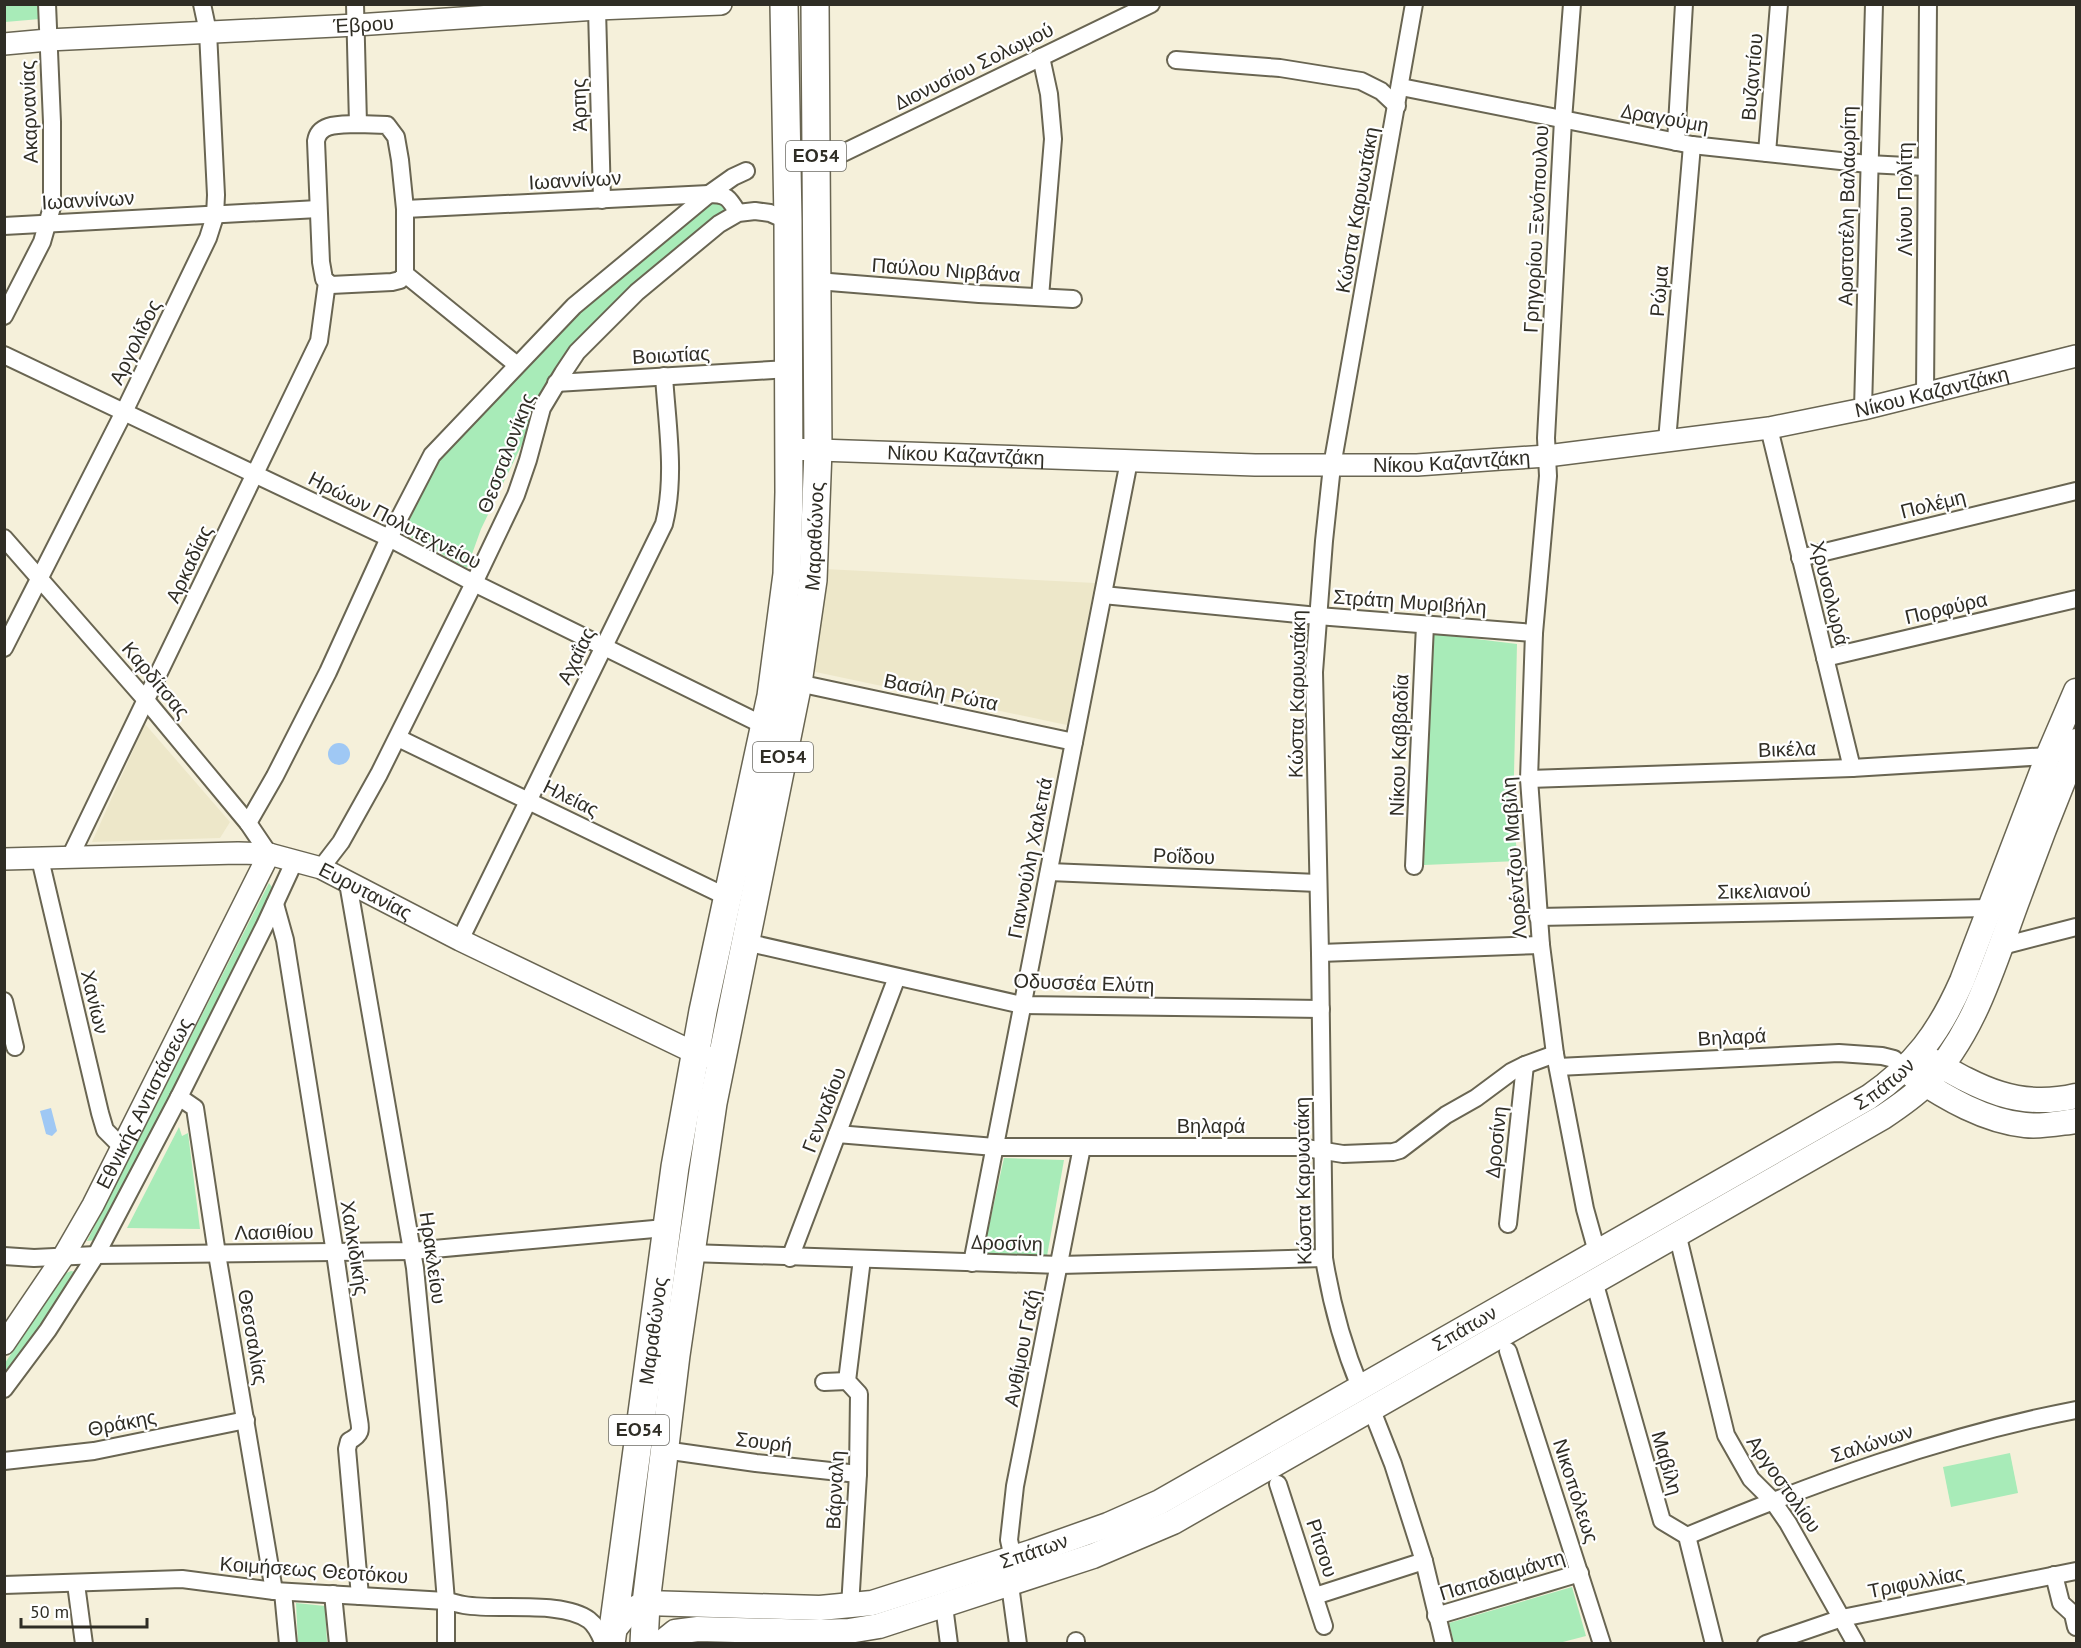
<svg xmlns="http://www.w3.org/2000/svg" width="2081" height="1648" font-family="'PT Sans',sans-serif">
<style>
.built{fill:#ede7c9}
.green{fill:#a8ebb8}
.water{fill:#9fc8f4}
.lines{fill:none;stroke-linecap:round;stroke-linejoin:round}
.minor-casing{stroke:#696552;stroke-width:20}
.tertiary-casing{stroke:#696552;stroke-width:24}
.secondary-casing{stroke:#696552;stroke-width:27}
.primary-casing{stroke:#696552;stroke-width:30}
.minor{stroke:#fff;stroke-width:16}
.tertiary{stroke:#fff;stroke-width:21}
.secondary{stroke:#fff;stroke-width:24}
.primary{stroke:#fff;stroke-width:27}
.labels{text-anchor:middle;stroke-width:4.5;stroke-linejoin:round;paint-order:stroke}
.shield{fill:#fff;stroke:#6d6c66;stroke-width:1.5}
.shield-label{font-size:18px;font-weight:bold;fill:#2f2d25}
.street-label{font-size:20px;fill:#2f2d25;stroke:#fff}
</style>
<rect width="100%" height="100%" fill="#f5f0da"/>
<g class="built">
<polygon points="825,569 1095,583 1067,725 811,671"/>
<polygon points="145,724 230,822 220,838 92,842"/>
</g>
<g class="green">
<polygon points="5,5 39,5 40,19 5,22"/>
<polygon points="712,198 722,203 732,214 556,374 481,529 467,568 403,533 440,458 586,301"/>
<polygon points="1428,633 1517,644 1513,817 1518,861 1424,865"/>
<polygon points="269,883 274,890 273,899 96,1240 87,1241"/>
<polygon points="179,1127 182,1136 188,1133 200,1229 127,1228"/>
<polygon points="1004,1158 1064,1160 1047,1256 983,1253"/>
<polygon points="71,1271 76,1272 77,1275 5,1380 5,1363 64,1274"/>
<polygon points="2010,1453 2018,1493 1951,1507 1943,1467"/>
<polygon points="1572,1587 1586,1636 1559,1643 1454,1643 1449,1623"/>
<polygon points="296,1603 325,1606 327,1643 298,1643"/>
</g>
<g class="water">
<circle cx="339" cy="754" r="11"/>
<polygon points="51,1108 57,1131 52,1136 46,1134 40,1111"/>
</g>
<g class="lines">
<defs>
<g id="minor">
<polyline points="355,4 358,124"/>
<polyline points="1572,4 1563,120 1546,438 1548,476 1534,633 1529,779 1541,945 1555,1054 1585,1209 1597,1252"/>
<polyline points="597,9 602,200"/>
<polyline points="1176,60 1280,68 1361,81 1381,91 1397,106"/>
<polyline points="1401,87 1692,145 1868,164 1926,167"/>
<path d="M358,124l29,1 9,12 4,23 5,49v65l-5,6 -8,2 -61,3 -7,-6 -3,-17 -5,-121c3,-19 26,-16 42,-17z"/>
<polyline points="1676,142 1684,4"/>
<polyline points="1767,153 1779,4"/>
<polyline points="816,166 1151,4"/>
<path d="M405,209l304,-15c18,0 20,4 29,19"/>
<polyline points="4,226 318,209"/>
<polyline points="405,274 517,365"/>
<polyline points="817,281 979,294 1073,299"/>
<polyline points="1040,297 1053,139 1049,94 1041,57"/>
<polyline points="4,316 42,242 52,207 52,122 47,4"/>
<polyline points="4,355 389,538 474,583 765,726"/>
<polyline points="556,383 789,369"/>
<polyline points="1925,394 1928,4"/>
<polyline points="1863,409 1874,4"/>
<polyline points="1769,428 1852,768"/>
<polyline points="1667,441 1692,145"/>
<polyline points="4,538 145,699 248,823 269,854"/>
<polyline points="1800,558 2076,491"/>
<polyline points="1103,595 1318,616 1534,633"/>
<polyline points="4,648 124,412 208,238 215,216 216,195 208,32 202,4"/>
<polyline points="1825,658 2076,599"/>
<polyline points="798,683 1074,742"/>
<polyline points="398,738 727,897"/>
<polyline points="1529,779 1852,768 2048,756"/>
<polyline points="248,823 275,776 328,672 389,538 432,455 574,306 709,194 733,177 746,171"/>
<polyline points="70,857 319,341 327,282"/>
<polyline points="40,859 100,1113 105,1130 122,1147"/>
<polyline points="1414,866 1425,625"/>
<polyline points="321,868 341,842 379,774 474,583 516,495 528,460 542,408 563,373 577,352 637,292 719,224 738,213 755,211 770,213 788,221"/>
<polyline points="1049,872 1318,883"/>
<polyline points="348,883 415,1268 438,1503 446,1601 446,1644"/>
<path d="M275,904l10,36 50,313 23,161c2,14 6,19 -9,27l-2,8 13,147"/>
<polyline points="1538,917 1989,908"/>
<path d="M460,940l204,-416c12,-48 3,-99 0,-148"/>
<polyline points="745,942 1022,1005 1321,1009"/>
<polyline points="2002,946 2076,927"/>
<polyline points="1320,953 1541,945"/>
<polyline points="4,1001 15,1047"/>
<polyline points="1558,1067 1839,1053 1882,1056 1894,1059 1904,1070"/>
<polyline points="179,1097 195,1108 217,1254 274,1591"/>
<polyline points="837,1134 995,1147 1300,1147 1343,1154 1393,1152 1400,1150 1446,1115 1476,1098 1511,1072 1525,1065 1555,1054"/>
<polyline points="1508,1224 1525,1065"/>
<polyline points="1677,1233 1726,1435 1751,1479 1772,1500 1788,1523 1856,1644"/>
<polyline points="690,1253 1060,1265 1324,1258"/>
<polyline points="4,1256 34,1258 96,1255 412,1251 665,1228"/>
<polyline points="790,1258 897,977"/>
<polyline points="972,1263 1129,461"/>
<polyline points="1594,1281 1662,1521 1687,1536 1714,1644"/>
<polyline points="1508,1351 1602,1644"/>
<polyline points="824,1382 847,1381"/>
<path d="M1360,1387c-17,-41 -29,-85 -36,-129l-4,-305 -6,-281 10,-131 8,-75 82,-462"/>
<polyline points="4,1389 48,1330 96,1255 179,1097 265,925 295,860"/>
<polyline points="1371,1408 1393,1464 1424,1561 1444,1644"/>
<polyline points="664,1450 756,1463 858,1474"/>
<polyline points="4,1461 94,1451 246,1420"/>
<polyline points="1278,1484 1324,1626"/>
<path d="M1687,1536c126,-53 255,-100 389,-126"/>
<polyline points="1013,1558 1009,1540 1015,1486 1082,1147"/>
<polyline points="2054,1575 2061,1603 2073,1614 2076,1627"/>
<polyline points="76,1584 84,1644"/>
<path d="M4,1585l178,-6 92,12 172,10c6,1 12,3 18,4 34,6 98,-5 125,15 8,6 11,15 15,24"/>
<polyline points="1010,1585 1018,1644"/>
<polyline points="283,1592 288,1644"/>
<polyline points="333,1594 338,1644"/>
<polyline points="1315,1596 1424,1561"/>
<polyline points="944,1606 949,1644"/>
<polyline points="850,1607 858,1474 859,1394 847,1381 862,1259"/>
<polyline points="1436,1616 1580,1573"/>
<polyline points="1076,1641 1076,1644"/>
<polyline points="1766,1644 1842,1618 2076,1571"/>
</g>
<g id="tertiary">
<path id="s1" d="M4,44l44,-4 308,-15 241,-16 124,-5"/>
<path id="s2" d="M789,449l466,16h162l84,-6 46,-3 222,-28 94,-19 213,-53"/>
<path id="s3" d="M4,859l234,-6 31,1 52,14 139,72 235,113 13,4"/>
<path id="s4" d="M4,1344l59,-87 30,-52 176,-351"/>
</g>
<g id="secondary">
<path d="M1927,1058c51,29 89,52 149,38"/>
<path d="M1913,1076c33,22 72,45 112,49 17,2 34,-2 51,-4"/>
<path id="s5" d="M612,1632l17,-21 17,-8 174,5 52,-5 160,-51 76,-27 52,-23 709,-405c46,-32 70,-64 93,-116l86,-225 28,-65"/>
<path d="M660,1644l15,-12 23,-3 120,3 31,-1 30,-5 214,-70 80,-34 710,-405c15,-10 30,-20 43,-33 50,-52 68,-122 93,-188 16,-44 33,-88 51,-132l6,-23"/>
</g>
<g id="primary">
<path id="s6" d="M611,1644l64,-477 28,-156 68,-315 16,-122 2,-82 -1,-271 -4,-217"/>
<path id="s7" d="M644,1644l2,-41 30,-248 37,-252 85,-420 15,-103 5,-130 -3,-446"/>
</g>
</defs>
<use href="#minor" class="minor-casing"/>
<use href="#tertiary" class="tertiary-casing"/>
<use href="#secondary" class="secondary-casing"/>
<use href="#primary" class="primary-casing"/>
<use href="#minor" class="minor"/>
<use href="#tertiary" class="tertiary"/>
<use href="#secondary" class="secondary"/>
<use href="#primary" class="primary"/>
</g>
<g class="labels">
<g class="shield">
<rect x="786" y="141" width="60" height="30" rx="4.5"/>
<rect x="753" y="742" width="60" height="30" rx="4.5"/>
<rect x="609" y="1415" width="60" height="30" rx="4.5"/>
</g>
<g class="shield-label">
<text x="816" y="162">ΕΟ54</text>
<text x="783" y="763">ΕΟ54</text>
<text x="639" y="1436">ΕΟ54</text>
</g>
<g class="street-label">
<text dy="7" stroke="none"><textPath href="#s1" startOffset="360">Έβρου</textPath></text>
<text transform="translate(974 66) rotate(-26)" y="7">Διονυσίου Σολωμού</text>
<text transform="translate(1752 77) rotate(-85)" y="7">Βυζαντίου</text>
<text transform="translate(579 105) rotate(-92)" y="7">Άρτης</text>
<text transform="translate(29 112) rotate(-92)" y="7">Ακαρνανίας</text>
<text transform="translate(1665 118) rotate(10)" y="7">Δραγούμη</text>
<text transform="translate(575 180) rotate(-3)" y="7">Ιωαννίνων</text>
<text transform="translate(1905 199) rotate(-90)" y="7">Λίνου Πολίτη</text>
<text transform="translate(88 200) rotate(-3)" y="7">Ιωαννίνων</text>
<text transform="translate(1847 206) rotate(-89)" y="7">Αριστοτέλη Βαλαωρίτη</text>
<text transform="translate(1357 210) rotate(-80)" y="7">Κώστα Καρυωτάκη</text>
<text transform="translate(1536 229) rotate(-87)" y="7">Γρηγορίου Ξενόπουλου</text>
<text transform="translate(946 270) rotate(4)" y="7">Παύλου Νιρβάνα</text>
<text transform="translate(1659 291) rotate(-85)" y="7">Ρώμα</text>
<text transform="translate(135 342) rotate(-64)" y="7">Αργολίδος</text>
<text transform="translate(671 355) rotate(-3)" y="7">Βοιωτίας</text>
<text dy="7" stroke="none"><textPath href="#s2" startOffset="1149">Νίκου Καζαντζάκη</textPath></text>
<text transform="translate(506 453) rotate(-69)" y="7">Θεσσαλονίκης</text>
<text dy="7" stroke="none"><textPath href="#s2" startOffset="177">Νίκου Καζαντζάκη</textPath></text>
<text dy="7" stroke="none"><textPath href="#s2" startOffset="663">Νίκου Καζαντζάκη</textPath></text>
<text transform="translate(1933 504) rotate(-14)" y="7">Πολέμη</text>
<text transform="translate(395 520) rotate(27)" y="7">Ηρώων Πολυτεχνείου</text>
<text dy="7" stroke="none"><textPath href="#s7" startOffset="1122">Μαραθώνος</textPath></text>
<text transform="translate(189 564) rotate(-65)" y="7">Αρκαδίας</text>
<text transform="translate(1830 593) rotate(76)" y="7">Χρυσολωρά</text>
<text transform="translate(1410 602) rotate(4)" y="7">Στράτη Μυριβήλη</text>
<text transform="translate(1946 608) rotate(-13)" y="7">Πορφύρα</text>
<text transform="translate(576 656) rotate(-64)" y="7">Αχαΐας</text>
<text transform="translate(156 680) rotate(50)" y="7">Καρδίτσας</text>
<text transform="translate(941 692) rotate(12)" y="7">Βασίλη Ρώτα</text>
<text transform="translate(1297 694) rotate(-89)" y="7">Κώστα Καρυωτάκη</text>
<text transform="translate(1399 745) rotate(-88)" y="7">Νίκου Καββαδία</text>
<text transform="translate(1787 749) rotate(-2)" y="7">Βικέλα</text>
<text transform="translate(571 798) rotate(26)" y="7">Ηλείας</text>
<text transform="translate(1184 856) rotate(2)" y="7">Ροΐδου</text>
<text transform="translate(1030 858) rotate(-79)" y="7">Γιαννούλη Χαλεπά</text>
<text transform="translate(1514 858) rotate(-94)" y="7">Λορέντζου Μαβίλη</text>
<text transform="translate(1764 891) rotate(-1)" y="7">Σικελιανού</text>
<text dy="7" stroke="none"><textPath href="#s3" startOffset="369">Ευρυτανίας</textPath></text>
<text transform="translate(1084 983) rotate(2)" y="7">Οδυσσέα Ελύτη</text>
<text transform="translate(95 1002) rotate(77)" y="7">Χανίων</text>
<text transform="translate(1732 1037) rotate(-3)" y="7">Βηλαρά</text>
<text dy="7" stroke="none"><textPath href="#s5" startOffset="1414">Σπάτων</textPath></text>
<text dy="7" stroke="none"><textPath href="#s4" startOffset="279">Εθνικής Αντιστάσεως</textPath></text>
<text transform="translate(824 1110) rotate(-69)" y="7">Γενναδίου</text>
<text x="1211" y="1133">Βηλαρά</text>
<text transform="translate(1496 1142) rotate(-84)" y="7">Δροσίνη</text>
<text transform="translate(1303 1181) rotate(-91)" y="7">Κώστα Καρυωτάκη</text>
<text transform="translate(274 1232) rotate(-1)" y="7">Λασιθίου</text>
<text transform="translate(1007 1243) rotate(2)" y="7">Δροσίνη</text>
<text transform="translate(355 1248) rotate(81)" y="7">Χαλκιδικής</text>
<text transform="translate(433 1258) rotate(82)" y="7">Ηρακλείου</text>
<text dy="7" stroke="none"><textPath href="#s5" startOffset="928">Σπάτων</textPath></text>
<text dy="7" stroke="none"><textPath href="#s6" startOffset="316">Μαραθώνος</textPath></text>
<text transform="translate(253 1337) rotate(80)" y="7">Θεσσαλίας</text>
<text transform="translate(1022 1348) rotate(-79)" y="7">Ανθίμου Γαζή</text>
<text transform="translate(122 1423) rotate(-11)" y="7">Θράκης</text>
<text transform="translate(764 1442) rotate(7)" y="7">Σουρή</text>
<text transform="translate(1872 1443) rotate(-18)" y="7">Σαλώνων</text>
<text transform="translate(1667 1463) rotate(74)" y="7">Μαβίλη</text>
<text transform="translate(1784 1484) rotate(55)" y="7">Αργοστολίου</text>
<text transform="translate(835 1490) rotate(-87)" y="7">Βάρναλη</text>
<text transform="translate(1576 1491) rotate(72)" y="7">Νικοπόλεως</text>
<text transform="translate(1322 1548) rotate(72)" y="7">Ρίτσου</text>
<text dy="7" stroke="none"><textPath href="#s5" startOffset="442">Σπάτων</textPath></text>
<text transform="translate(314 1570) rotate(4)" y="7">Κοιμήσεως Θεοτόκου</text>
<text transform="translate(1502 1575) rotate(-17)" y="7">Παπαδιαμάντη</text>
<text transform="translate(1916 1582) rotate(-11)" y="7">Τριφυλλίας</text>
</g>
</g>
<rect width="2081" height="1648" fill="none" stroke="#2f2d25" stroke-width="12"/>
<path d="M21 1618v9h126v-9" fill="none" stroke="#2f2d25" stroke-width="3"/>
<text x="30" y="1618" font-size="18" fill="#2f2d25" stroke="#ffffff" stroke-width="4.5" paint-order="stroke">50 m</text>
</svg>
